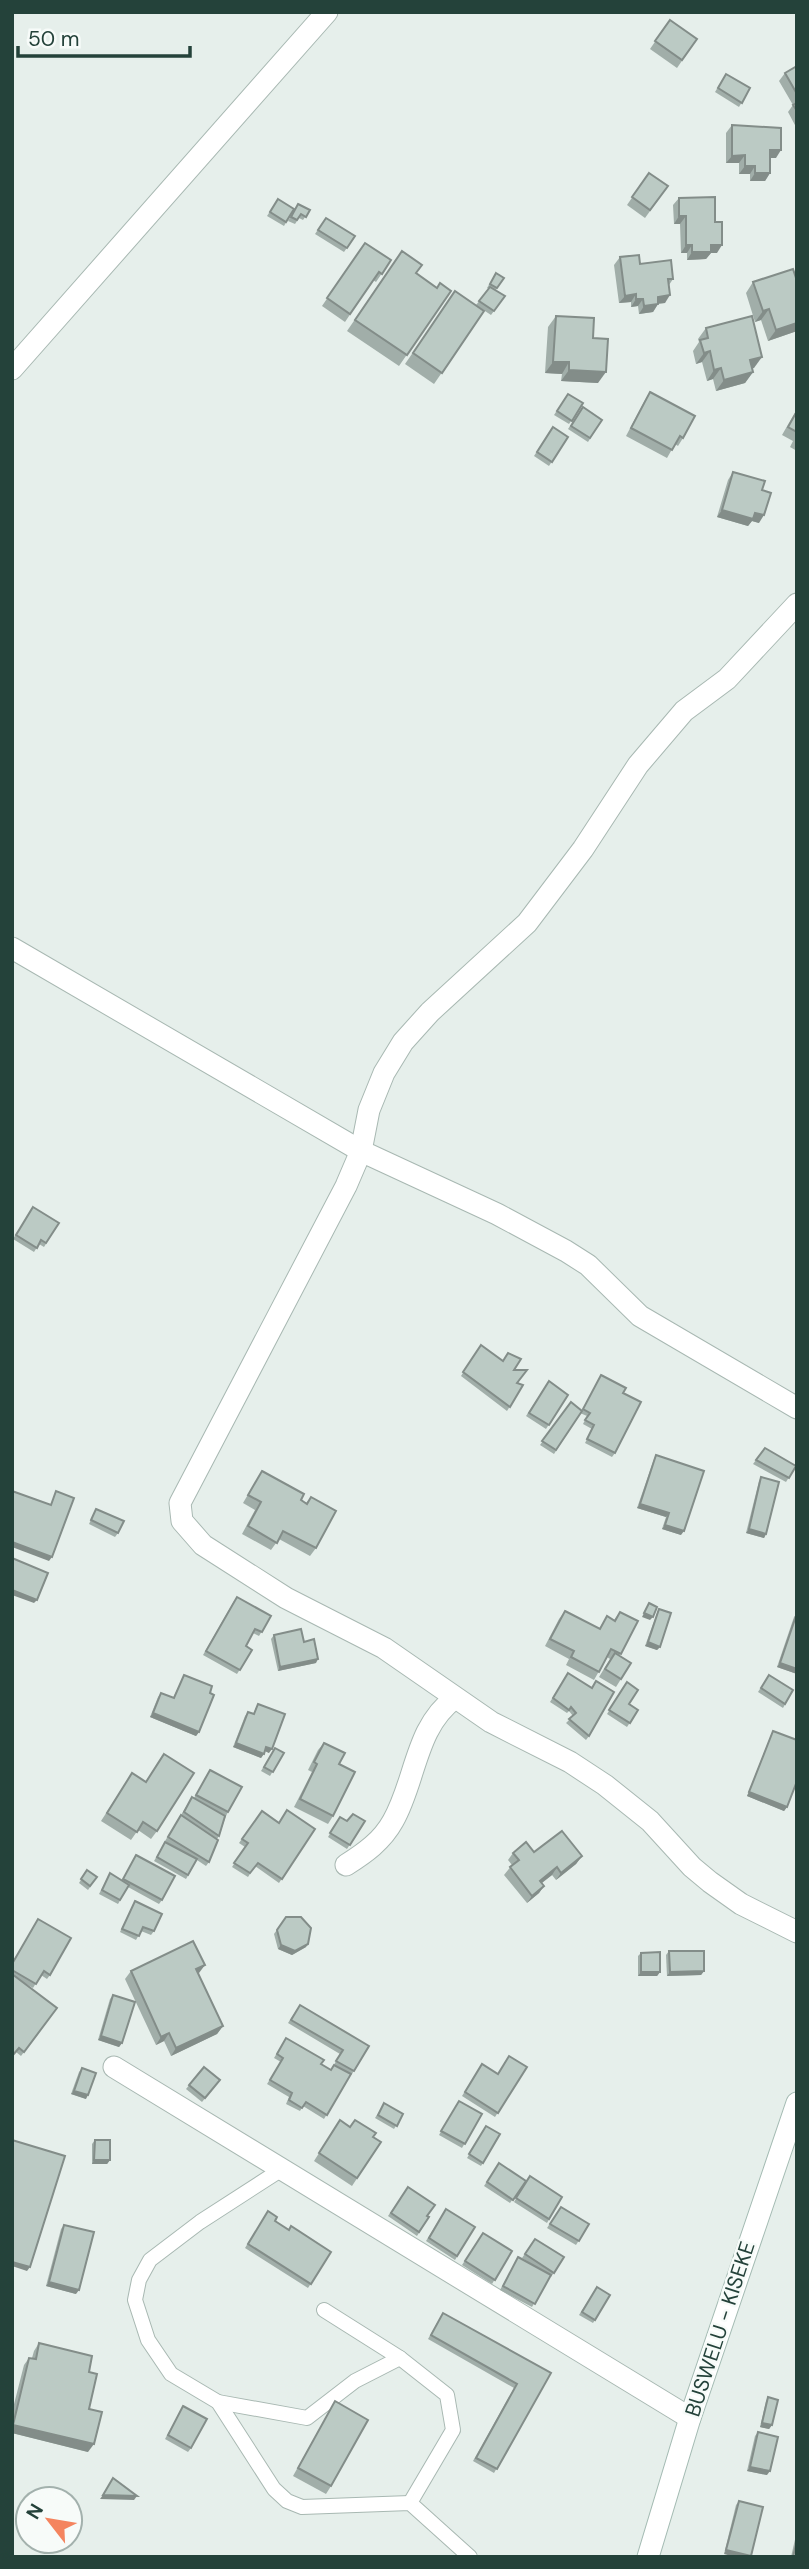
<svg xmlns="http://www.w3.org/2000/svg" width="809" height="2569" font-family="'DM Sans',sans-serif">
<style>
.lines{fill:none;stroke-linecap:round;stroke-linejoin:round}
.service-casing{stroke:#a8b8b2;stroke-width:16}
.minor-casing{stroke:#a8b8b2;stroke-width:23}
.secondary-casing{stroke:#a4bbb3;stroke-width:23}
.service{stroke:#fff;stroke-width:14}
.minor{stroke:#fff;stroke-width:21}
.secondary{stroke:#fff;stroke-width:21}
.wall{fill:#a1aea9}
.shaded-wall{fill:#838d89}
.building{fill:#bbcac4;stroke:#838d89;stroke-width:2}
.labels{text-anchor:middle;stroke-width:5;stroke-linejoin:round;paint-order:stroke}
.street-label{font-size:21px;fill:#24423a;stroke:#f7fbf9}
</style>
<rect width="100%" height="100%" fill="#e6efeb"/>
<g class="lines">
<defs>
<g id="service">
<polyline points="282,2169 200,2222 150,2260 139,2280 135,2300 148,2340 171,2374 218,2402 274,2489 287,2501 302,2507 410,2503 470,2557"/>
<polyline points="324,2310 400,2358 447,2395 453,2430 410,2503"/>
<polyline points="218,2402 307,2418 355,2381 400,2358"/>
</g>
<g id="minor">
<polyline points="12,369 327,12"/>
<polyline points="797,604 727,679 684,711 638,765 583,849 527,923 430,1012 403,1042 384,1073 369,1110 361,1151 346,1186 180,1503 182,1521 203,1545 286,1598 384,1648 491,1722 570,1762 605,1785 650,1821 692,1867 710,1882 741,1904 797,1932"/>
<polyline points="12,948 361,1151 497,1214 566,1251 588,1265 640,1316 797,1408"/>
<path d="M346,1865c19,-12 36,-24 47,-44 23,-40 22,-94 62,-123"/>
<polyline points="114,2067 690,2418"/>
</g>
<polyline id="secondary" points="648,2557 690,2418 797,2103"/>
</defs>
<use href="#service" class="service-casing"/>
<use href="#minor" class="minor-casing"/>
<use href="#secondary" class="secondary-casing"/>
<use href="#service" class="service"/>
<use href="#minor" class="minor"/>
<use href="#secondary" class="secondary"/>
</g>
<g class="wall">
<polygon points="670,20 697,39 677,68 650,49"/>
<polygon points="797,66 797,126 796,127 788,112 793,105 779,81 785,73"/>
<polygon points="726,74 750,88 739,107 715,92"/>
<polygon points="732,125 776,158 770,158 770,173 765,181 750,181 750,174 739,174 739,163 726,163 726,133"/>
<polygon points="649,173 668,186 645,218 627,205"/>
<polygon points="679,198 715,222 717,253 711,253 706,259 687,260 687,253 681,253 680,224 674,224 673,205"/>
<polygon points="278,199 294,209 284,226 267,216"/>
<polygon points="296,208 310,210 303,220 299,218 295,224 288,221"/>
<polygon points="326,218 355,236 344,252 315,234"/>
<polygon points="365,243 391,260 376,282 373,280 345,322 322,306"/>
<polygon points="402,251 416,273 437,288 451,291 399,366 347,331"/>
<polygon points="620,257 673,279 669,285 665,303 658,304 653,312 639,314 638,306 631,307 631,302 619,303 614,265"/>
<polygon points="496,273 504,278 496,290 505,296 491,315 476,305 489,289 487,288"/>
<polygon points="797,281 797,331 768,341 761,320 755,322 746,293 753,282"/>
<polygon points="455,291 484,311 434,384 405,364"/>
<polygon points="556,316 593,338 598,383 561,381 562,374 545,373 548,327"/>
<polygon points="706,328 754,368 752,368 753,372 745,383 716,391 713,379 707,381 702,362 696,364 693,351 699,342 698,339"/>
<polygon points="650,392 683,438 678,446 675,444 667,458 626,436 645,400"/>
<polygon points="568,394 583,403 569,424 554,415"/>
<polygon points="583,407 602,420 588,442 568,429"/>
<polygon points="797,409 797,451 790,447 793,441 782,435"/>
<polygon points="553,427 568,437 549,466 534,456"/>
<polygon points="733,472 762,490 759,523 752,521 748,526 717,517 728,480"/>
<polygon points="33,1207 59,1223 44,1247 39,1244 34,1252 13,1239"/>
<polygon points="481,1345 514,1370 517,1383 523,1385 507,1411 461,1376"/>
<polygon points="601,1375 623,1393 615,1453 612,1457 585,1443 592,1429 583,1424 587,1416 580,1413 581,1412 554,1454 540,1445 571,1402 582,1411"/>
<polygon points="549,1381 568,1395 546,1429 526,1416"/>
<polygon points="765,1448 796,1466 786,1482 753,1464"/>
<polygon points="656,1455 681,1535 662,1529 666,1517 637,1508 654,1459"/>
<polygon points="262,1471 301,1500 306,1503 311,1497 316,1548 310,1556 279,1539 271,1550 242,1534 255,1510 243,1503"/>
<polygon points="761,1477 766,1534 764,1538 746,1533 759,1481"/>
<polygon points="96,1509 118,1533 115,1537 89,1524"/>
<polygon points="234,1601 271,1616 259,1636 253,1633 246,1646 252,1650 237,1674 203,1655"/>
<polygon points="659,1609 660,1647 657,1650 645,1646 657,1613"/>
<polygon points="565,1611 599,1629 607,1616 614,1620 620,1612 638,1621 619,1656 631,1663 616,1687 599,1677 610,1659 607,1657 594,1680 566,1665 569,1659 545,1646 559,1619"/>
<polygon points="797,1613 797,1674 777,1667 794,1617"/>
<polygon points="274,1635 304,1642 316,1663 278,1671 271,1639"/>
<polygon points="568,1673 589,1736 586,1740 566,1723 573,1716 569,1711 567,1713 550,1702"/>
<polygon points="184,1675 199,1732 196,1736 150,1717 158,1697 161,1693 173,1698"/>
<polygon points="769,1675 793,1690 783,1708 758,1692"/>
<polygon points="627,1682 629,1704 638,1710 627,1727 607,1714"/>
<polygon points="258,1704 269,1753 265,1751 261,1758 233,1747 245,1716 248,1712 253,1714"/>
<polygon points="773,1731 787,1807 784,1811 747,1796 771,1735"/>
<polygon points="324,1743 333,1816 328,1824 294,1807 312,1772 308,1770 318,1750"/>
<polygon points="275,1748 284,1753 270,1776 261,1771"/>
<polygon points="210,1770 228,1812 226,1816 219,1836 217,1839 209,1862 206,1866 197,1860 186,1879 154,1861 165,1842 182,1851 165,1841 192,1797 194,1798"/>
<polygon points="127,1781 157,1831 151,1839 138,1830 131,1840 101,1821"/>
<polygon points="262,1811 279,1823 315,1829 279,1883 255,1866 248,1877 232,1867 245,1847 239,1843"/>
<polygon points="340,1817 347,1821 365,1821 347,1849 328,1837"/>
<polygon points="534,1852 582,1856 576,1864 556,1880 552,1875 542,1883 544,1886 539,1893 527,1903 504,1875 512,1865 508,1860 513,1853"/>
<polygon points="136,1855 162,1900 159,1904 128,1887 118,1904 99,1894 110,1873 122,1881"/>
<polygon points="87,1870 97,1877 88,1890 79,1883"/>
<polygon points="135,1901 154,1931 151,1935 141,1931 136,1940 120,1932"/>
<polygon points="286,1917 306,1947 292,1955 278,1949 274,1934"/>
<polygon points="36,1923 50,1975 47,1979 41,1975 33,1988 19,1980 57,2008 21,2056 16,2052 12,2057 12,1963"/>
<polygon points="669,1951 704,1971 701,1975 667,1976 666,1955"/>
<polygon points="641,1953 660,1972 657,1976 638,1976 638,1956"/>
<polygon points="131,1971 199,1973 198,1973 223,2026 217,2034 171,2056 164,2041 156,2045 125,1979"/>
<polygon points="113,1995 122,2043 119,2047 98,2040 110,1999"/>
<polygon points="300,2005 369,2046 354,2071 351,2075 350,2075 324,2119 303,2106 300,2111 286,2104 289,2097 267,2084 281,2062 274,2058 286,2038 321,2064 331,2070 340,2054 288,2023"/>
<polygon points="482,2064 498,2074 527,2067 495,2117 462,2096"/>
<polygon points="204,2067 220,2080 202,2102 186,2089"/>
<polygon points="82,2068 86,2099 71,2094 79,2072"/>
<polygon points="459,2101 482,2114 462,2148 439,2135"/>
<polygon points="382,2107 403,2114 394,2129 375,2118"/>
<polygon points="340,2120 350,2127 381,2142 352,2186 314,2161"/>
<polygon points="486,2126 500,2134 481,2166 467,2158"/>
<polygon points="95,2140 110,2160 107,2164 92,2164 92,2144"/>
<polygon points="499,2163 526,2181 510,2203 484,2186"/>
<polygon points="530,2176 562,2197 547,2223 514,2202"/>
<polygon points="408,2187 427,2216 429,2217 417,2236 388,2216"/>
<polygon points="561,2207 589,2224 576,2245 547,2228"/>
<polygon points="446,2209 475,2227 455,2260 426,2241"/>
<polygon points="268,2211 275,2221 289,2230 331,2252 308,2288 245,2248"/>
<polygon points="64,2225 76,2294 46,2286 61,2229"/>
<polygon points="483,2233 512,2251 492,2284 462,2265"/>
<polygon points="535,2239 564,2257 551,2277 550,2276 532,2307 500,2290 516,2261 533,2265 522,2258"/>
<polygon points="597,2287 610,2295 593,2323 579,2315"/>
<polygon points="441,2316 551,2373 494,2473 473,2461 514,2388 428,2339"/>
<polygon points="39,2343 89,2409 88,2452 12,2433 12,2412 24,2365 29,2358 32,2358 34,2351"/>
<polygon points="768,2397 772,2425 769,2429 760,2427 766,2401"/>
<polygon points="335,2401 331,2486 326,2494 293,2476"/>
<polygon points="181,2410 191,2448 188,2452 165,2439"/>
<polygon points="758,2432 767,2475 747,2471 755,2436"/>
<polygon points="739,2501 763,2507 724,2554 736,2505"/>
<polygon points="796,2535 797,2557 791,2557"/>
</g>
<g class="shaded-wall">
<polygon points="770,150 781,150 776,158 765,158"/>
<polygon points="745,155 739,163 726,163 732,156"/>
<polygon points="745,166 755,166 750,174 739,174"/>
<polygon points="755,173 770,173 765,181 750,181"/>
<polygon points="679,216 686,216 680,224 674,224"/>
<polygon points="686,245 692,245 687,253 681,253"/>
<polygon points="711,245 722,245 717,253 711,253 706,259 687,260 692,252"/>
<polygon points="636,294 631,302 619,303 625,296"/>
<polygon points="670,295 665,303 652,304 658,297"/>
<polygon points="636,299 643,299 638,306 631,307"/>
<polygon points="658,304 653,312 639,314 644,306"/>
<polygon points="769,309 761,320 755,322 763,311"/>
<polygon points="797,323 797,331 768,341 776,330"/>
<polygon points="710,351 702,362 696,364 704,353"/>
<polygon points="762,357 754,368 742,371 750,360"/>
<polygon points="553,362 569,362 562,374 545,373"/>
<polygon points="721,368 713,379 707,381 714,370"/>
<polygon points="569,370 606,372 598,383 561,381"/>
<polygon points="753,372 745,383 716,391 724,380"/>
<polygon points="722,510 755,513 764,515 759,523 752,521 748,526 717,517"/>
<polygon points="640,1504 669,1513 666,1517 637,1508"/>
<polygon points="665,1525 684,1531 681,1535 662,1529"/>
<polygon points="749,1529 766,1534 764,1538 746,1533"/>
<polygon points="12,1542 52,1557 49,1561 12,1547"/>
<polygon points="12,1590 37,1600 34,1603 12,1595"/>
<polygon points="644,1613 653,1617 650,1620 642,1617"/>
<polygon points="648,1642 660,1647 657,1650 645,1646"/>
<polygon points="318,1659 316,1663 278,1671 280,1667"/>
<polygon points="780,1663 797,1669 797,1674 777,1667"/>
<polygon points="153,1713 199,1732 196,1736 150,1717"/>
<polygon points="236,1743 264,1754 261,1758 233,1747"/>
<polygon points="266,1747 272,1749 269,1753 263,1750"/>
<polygon points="749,1792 787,1807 784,1811 747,1796"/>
<polygon points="582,1856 576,1864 556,1880 561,1873"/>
<polygon points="557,1867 552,1875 535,1888 540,1881"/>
<polygon points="544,1886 539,1893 527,1903 532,1896"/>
<polygon points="308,1944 306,1947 292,1955 278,1949 281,1945"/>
<polygon points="205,1965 199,1973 191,1977 196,1969"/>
<polygon points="704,1971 701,1975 667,1976 670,1972"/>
<polygon points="641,1972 660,1972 657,1976 638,1976"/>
<polygon points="223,2026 217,2034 171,2056 176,2048"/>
<polygon points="169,2033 164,2041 156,2045 161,2037"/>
<polygon points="101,2036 122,2043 119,2047 98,2040"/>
<polygon points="74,2091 88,2095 86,2099 71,2094"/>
<polygon points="94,2160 110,2160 107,2164 92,2164"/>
<polygon points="12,2262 30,2267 27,2271 12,2266"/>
<polygon points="49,2282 79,2290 76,2294 46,2286"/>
<polygon points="762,2423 772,2425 769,2429 760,2427"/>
<polygon points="13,2425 94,2444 88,2452 12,2433"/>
<polygon points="750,2467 770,2471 767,2475 747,2471"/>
<polygon points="103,2495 137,2496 134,2500 100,2499"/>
<polygon points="726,2550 751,2556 735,2557 724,2554"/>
</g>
<g class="building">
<polygon points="670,20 697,39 682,60 655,41"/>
<polygon points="797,66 797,94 785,73"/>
<polygon points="726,74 750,88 742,103 718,88"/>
<polygon points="797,103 797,111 793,105"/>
<polygon points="732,125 781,128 781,150 770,150 770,173 755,173 755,166 745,166 745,155 732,156"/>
<polygon points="649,173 668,186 650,210 632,197"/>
<polygon points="715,197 715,222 722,222 722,245 711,245 711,252 692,252 692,245 686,245 686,216 679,216 679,198"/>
<polygon points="278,199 294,209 286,222 270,212"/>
<polygon points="298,204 310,210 306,217 301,214 297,220 291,217"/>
<polygon points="326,218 355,236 347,248 318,230"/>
<polygon points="365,243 391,260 382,274 379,272 350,314 327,298"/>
<polygon points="402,251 422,265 416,273 437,288 440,283 451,291 407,355 355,320"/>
<polygon points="639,255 640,264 671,260 673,279 668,279 670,295 658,297 658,304 644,306 643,299 636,299 636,294 625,296 620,257"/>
<polygon points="793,269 797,281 797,323 776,330 769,309 763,311 753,282"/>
<polygon points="496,273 504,278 497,288 490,284"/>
<polygon points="490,287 505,296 494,311 479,301"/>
<polygon points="455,291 484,311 442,373 413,353"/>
<polygon points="556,316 594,318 593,338 608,339 606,372 569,370 569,362 553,362"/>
<polygon points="752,316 762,357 750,360 753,372 724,380 721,368 714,370 710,351 704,353 700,340 708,338 706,328"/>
<polygon points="650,392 695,416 683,438 680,436 672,450 631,428"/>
<polygon points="568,394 583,403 572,421 557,411"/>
<polygon points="583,407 602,420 590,438 571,426"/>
<polygon points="797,411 797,432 788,427"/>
<polygon points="553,427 568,437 552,462 537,452"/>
<polygon points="733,472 765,481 762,490 771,493 764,515 755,513 753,519 722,510"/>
<polygon points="33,1207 59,1223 46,1243 41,1240 37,1248 16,1235"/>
<polygon points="481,1345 503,1361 508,1353 521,1359 514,1370 527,1370 517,1383 523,1385 510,1407 463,1372"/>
<polygon points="601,1375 626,1388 623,1393 641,1402 615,1453 587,1439 594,1425 585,1420 590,1413 583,1409"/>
<polygon points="549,1381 568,1395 549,1425 529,1413"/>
<polygon points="571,1402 582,1411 556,1450 542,1441"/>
<polygon points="765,1448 796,1466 789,1478 756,1460"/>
<polygon points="656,1455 704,1471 684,1531 665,1525 669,1513 640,1504"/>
<polygon points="262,1471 304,1494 301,1500 307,1504 311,1497 336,1511 316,1548 283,1531 277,1543 248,1526 261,1502 248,1495"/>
<polygon points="761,1477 779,1482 766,1534 749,1529"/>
<polygon points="12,1491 51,1505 56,1491 74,1498 52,1557 12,1542"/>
<polygon points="96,1509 124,1521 118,1533 91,1520"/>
<polygon points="12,1558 48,1573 37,1600 12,1590"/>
<polygon points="237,1597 271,1616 262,1632 255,1629 246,1646 252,1650 240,1670 206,1651"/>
<polygon points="649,1603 657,1607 653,1617 644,1613"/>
<polygon points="659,1609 671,1613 660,1647 648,1642"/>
<polygon points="565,1611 600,1629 607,1616 615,1621 620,1612 638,1621 621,1654 611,1649 599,1672 571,1657 574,1651 550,1639"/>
<polygon points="797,1613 797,1669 780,1663"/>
<polygon points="301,1629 304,1642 314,1639 318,1659 280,1667 274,1635"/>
<polygon points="615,1653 631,1663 621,1679 605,1669"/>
<polygon points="568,1673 592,1688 596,1681 614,1692 589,1736 569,1719 576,1713 571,1707 569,1710 553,1698"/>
<polygon points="184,1675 212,1686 210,1693 214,1695 199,1732 153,1713 161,1693 174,1698"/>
<polygon points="769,1675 793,1690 785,1704 761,1688"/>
<polygon points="627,1682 638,1690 629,1704 638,1710 630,1723 609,1710"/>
<polygon points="258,1704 285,1714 272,1749 266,1747 264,1754 236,1743 248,1712 254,1714"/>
<polygon points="773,1731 797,1740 797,1781 787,1807 749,1792"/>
<polygon points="324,1743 345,1753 339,1764 355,1772 333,1816 300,1799 317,1764 314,1762"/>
<polygon points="275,1748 284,1753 273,1772 264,1767"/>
<polygon points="164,1754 194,1773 157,1831 143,1822 137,1832 107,1813 132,1773 146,1782"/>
<polygon points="210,1770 242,1787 228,1812 196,1795"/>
<polygon points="192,1797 225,1816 219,1836 184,1812"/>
<polygon points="287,1810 315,1829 282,1879 258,1863 250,1873 234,1863 248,1843 242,1839 262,1811 279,1823"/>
<polygon points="353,1814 365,1821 350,1845 330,1833 340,1817 347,1821"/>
<polygon points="181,1815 218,1840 209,1862 168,1837"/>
<polygon points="562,1831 582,1856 561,1873 557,1867 540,1881 544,1886 532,1896 510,1867 519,1860 513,1853 526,1842 534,1852"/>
<polygon points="165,1842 197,1859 188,1875 157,1857"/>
<polygon points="136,1855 175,1876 162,1900 123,1879"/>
<polygon points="87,1870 97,1877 90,1886 81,1879"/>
<polygon points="110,1873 129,1885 120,1900 102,1890"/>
<polygon points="135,1901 162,1914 154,1931 143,1927 139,1936 122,1929"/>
<polygon points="286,1917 301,1917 311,1928 308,1944 295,1951 281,1945 277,1930"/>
<polygon points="38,1919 71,1938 50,1975 44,1971 36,1984 12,1970 12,1964"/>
<polygon points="193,1941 205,1965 196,1969 223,2026 176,2048 169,2033 161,2037 131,1971"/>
<polygon points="669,1951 704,1951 704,1971 670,1972"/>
<polygon points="660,1952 660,1972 641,1972 641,1953"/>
<polygon points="12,1974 57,2008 24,2052 19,2048 12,2056"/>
<polygon points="113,1995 135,2002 122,2043 101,2036"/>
<polygon points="300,2005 369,2046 354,2071 336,2061 343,2050 291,2020"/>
<polygon points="286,2038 324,2060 321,2064 331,2070 334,2065 351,2074 327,2115 306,2102 302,2108 289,2100 292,2093 270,2080 283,2058 277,2054"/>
<polygon points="509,2056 527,2067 498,2113 465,2092 482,2064 498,2074"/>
<polygon points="204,2067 220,2080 205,2098 189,2085"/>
<polygon points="82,2068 96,2073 88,2095 74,2091"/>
<polygon points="459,2101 482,2114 465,2144 441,2131"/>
<polygon points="384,2103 403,2114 397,2126 378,2115"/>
<polygon points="340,2120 350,2127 355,2120 376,2133 373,2137 381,2142 357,2178 319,2153"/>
<polygon points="486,2126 500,2134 483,2163 469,2154"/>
<polygon points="12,2140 65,2156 30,2267 12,2262"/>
<polygon points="95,2140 110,2140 110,2160 94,2160"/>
<polygon points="499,2163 526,2181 513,2200 487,2182"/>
<polygon points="530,2176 562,2197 549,2219 516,2198"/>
<polygon points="408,2187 435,2205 427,2216 429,2217 419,2232 391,2213"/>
<polygon points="561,2207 589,2224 579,2241 550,2224"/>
<polygon points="446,2209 475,2227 457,2256 429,2238"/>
<polygon points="268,2211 277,2217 275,2221 289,2230 291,2226 331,2252 311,2284 248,2244"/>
<polygon points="64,2225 94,2232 79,2290 49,2282"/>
<polygon points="483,2233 512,2251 495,2280 465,2261"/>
<polygon points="535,2239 564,2257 554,2273 525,2254"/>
<polygon points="518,2257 551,2275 535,2304 503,2286"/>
<polygon points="597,2287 610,2295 595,2320 582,2312"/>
<polygon points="443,2313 551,2373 497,2469 476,2458 517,2384 431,2335"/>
<polygon points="39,2343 92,2356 89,2372 97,2374 89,2409 102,2412 94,2444 13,2425 29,2358 36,2359"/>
<polygon points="768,2397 778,2400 772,2425 762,2423"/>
<polygon points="335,2401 368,2420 331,2486 298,2468"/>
<polygon points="183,2406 207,2419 191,2448 168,2435"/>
<polygon points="758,2432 778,2437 770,2471 750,2467"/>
<polygon points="113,2478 137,2496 103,2495"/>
<polygon points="739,2501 763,2507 751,2556 726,2550"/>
<polygon points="797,2541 797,2557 793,2557"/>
</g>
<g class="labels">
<g class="street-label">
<text transform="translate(720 2329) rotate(-72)" y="7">BUSWELU - KISEKE</text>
</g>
</g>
<rect width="809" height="2569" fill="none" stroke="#24423a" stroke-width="28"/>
<g transform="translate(49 2520) rotate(301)"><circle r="33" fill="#f7fbf9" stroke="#a3b1ad" stroke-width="2"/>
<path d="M0-5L12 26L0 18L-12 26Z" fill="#f4845f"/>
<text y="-10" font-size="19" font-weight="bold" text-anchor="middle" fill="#24423a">N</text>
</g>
<path d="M18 46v10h172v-10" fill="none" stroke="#24423a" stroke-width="3.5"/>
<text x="28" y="46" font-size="21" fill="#24423a" stroke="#f7fbf9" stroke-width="5" paint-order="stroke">50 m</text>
</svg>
